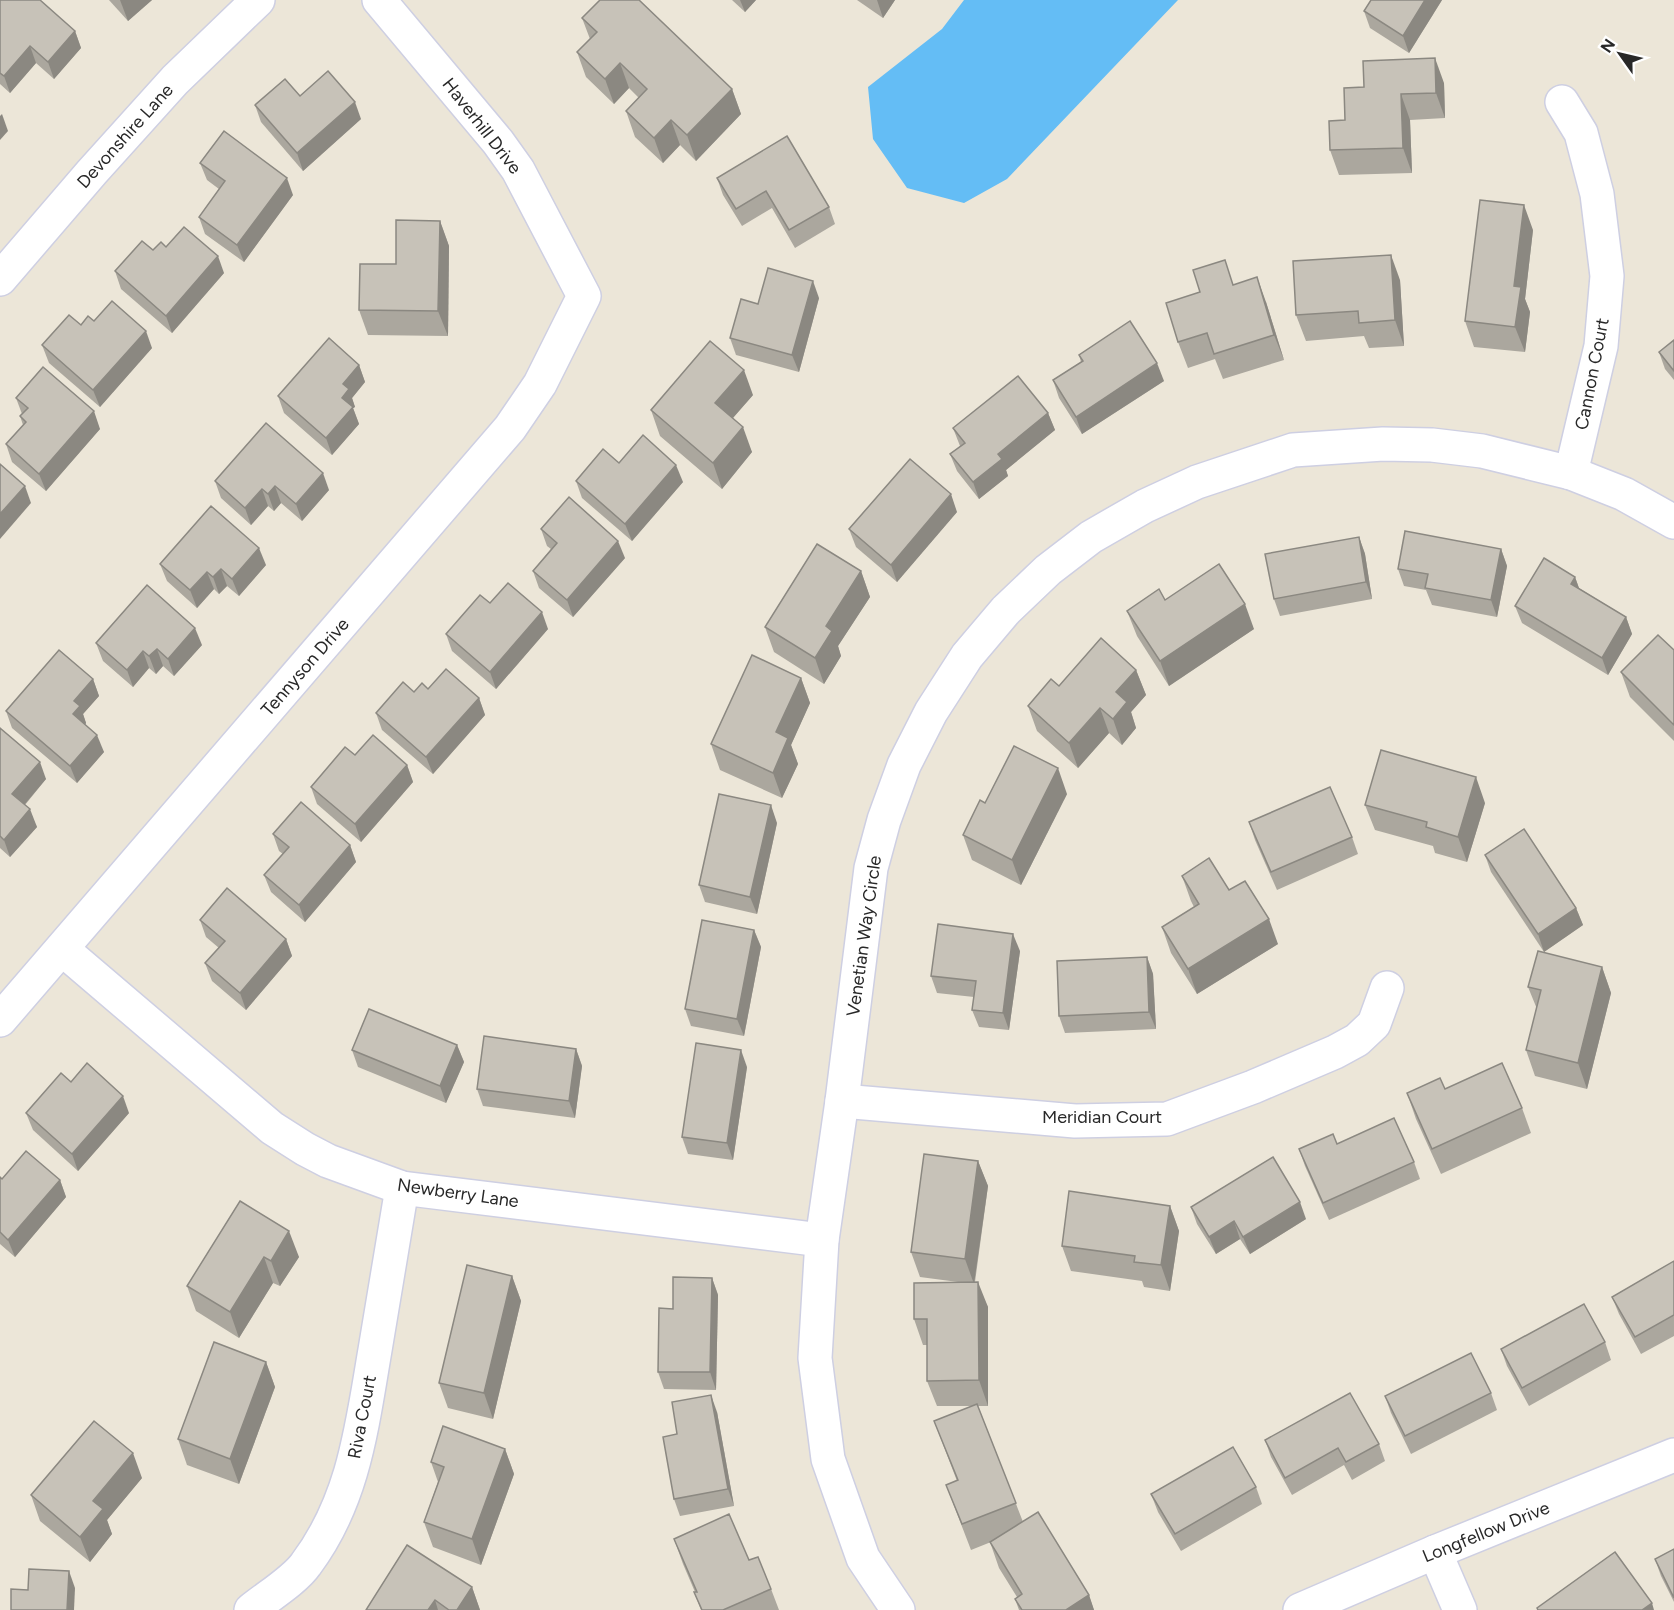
<svg xmlns="http://www.w3.org/2000/svg" width="1674" height="1610" font-family="Figtree,sans-serif">
<style>
.water{fill:#64bdf5}
.lines{fill:none;stroke-linecap:round;stroke-linejoin:round}
.minor-casing{stroke:#cecfe2;stroke-width:36}
.minor{stroke:#fff;stroke-width:33}
.wall{fill:#aba79e}
.shaded-wall{fill:#8b8881}
.building{fill:#c7c2b8;stroke:#8b8881;stroke-width:1.5}
.labels{text-anchor:middle;stroke-width:6;stroke-linejoin:round;paint-order:stroke}
.street-label{font-size:18px;fill:#282828;stroke:#fff}
</style>
<rect width="100%" height="100%" fill="#ece6d8"/>
<polygon class="water" points="964,0 1178,0 1007,179 964,203 907,188 873,139 868,87 942,29"/>
<g class="lines">
<defs>
<g id="minor">
<polyline points="1562,102 1581,133 1597,194 1607,276 1601,346 1571,473"/>
<polyline points="0,279 92,172 175,80 258,0"/>
<polyline points="62,949 272,1128 305,1149 328,1161 402,1188 822,1240"/>
<polyline points="0,1020 510,428 540,384 584,296 518,170 498,142 379,0"/>
<polyline points="842,1101 1075,1121 1167,1119 1253,1087 1335,1052 1357,1040 1374,1024 1387,988"/>
<polyline points="1435,1552 1460,1610"/>
<path d="M251,1610c16,-13 44,-30 55,-46 48,-64 56,-138 69,-214 9,-54 18,-108 27,-162"/>
<polyline points="898,1610 863,1558 828,1459 815,1358 822,1240 842,1101 871,868 884,820 904,765 931,712 967,656 1006,610 1048,570 1091,537 1145,506 1197,482 1293,450 1383,444 1432,445 1482,451 1571,473 1624,494 1674,522"/>
<polyline points="1300,1610 1435,1552 1674,1455"/>
</g>
</defs>
<use href="#minor" class="minor-casing"/>
<use href="#minor" class="minor"/>
</g>
<g class="wall">
<polygon points="0,0 75,31 81,48 54,79 36,63 10,93 0,84"/>
<polygon points="109,0 152,0 128,21"/>
<polygon points="732,0 756,0 745,12"/>
<polygon points="857,0 895,0 883,18"/>
<polygon points="1371,0 1442,0 1409,53 1370,28 1364,11"/>
<polygon points="582,18 732,89 741,114 696,161 680,145 663,163 635,137 626,111 639,98 629,88 614,104 586,77 577,52 590,39"/>
<polygon points="1444,83 1445,118 1410,120 1412,173 1339,175 1330,150 1345,120 1344,88"/>
<polygon points="300,96 361,119 303,171 261,122 255,105"/>
<polygon points="200,163 293,195 244,262 205,234 199,217 219,189 207,180"/>
<polygon points="717,178 829,207 835,224 795,248 772,208 742,226 723,195"/>
<polygon points="440,221 449,246 448,336 368,335 359,310 396,264"/>
<polygon points="1533,230 1525,299 1530,312 1525,352 1474,347 1465,321"/>
<polygon points="166,247 224,273 172,333 121,289 115,271 153,250"/>
<polygon points="1400,280 1404,346 1369,348 1364,336 1306,341 1296,315"/>
<polygon points="1234,284 1266,302 1284,360 1223,379 1215,359 1188,368 1178,342"/>
<polygon points="819,298 799,372 736,355 730,338 758,304"/>
<polygon points="94,321 152,348 100,407 49,363 42,345 81,325"/>
<polygon points="1674,340 1674,380 1665,369 1659,352"/>
<polygon points="1079,355 1164,381 1082,434 1059,398 1053,380 1081,362"/>
<polygon points="359,365 365,382 352,398 355,407 353,408 359,424 332,455 284,413 278,396"/>
<polygon points="753,395 733,418 752,452 722,489 660,436 651,410"/>
<polygon points="16,398 100,429 46,491 12,462 6,444 23,425 20,416 22,414"/>
<polygon points="1048,413 1055,430 1006,470 1008,476 979,499 957,471 950,454 960,446 953,428"/>
<polygon points="619,463 683,482 632,541 582,498 576,481"/>
<polygon points="215,481 329,490 302,521 281,503 274,511 268,506 251,525 221,498"/>
<polygon points="957,512 897,582 856,547 849,529"/>
<polygon points="541,529 625,558 573,617 539,588 533,571 551,549 547,546"/>
<polygon points="1359,537 1365,554 1372,599 1280,616 1274,599"/>
<polygon points="1501,549 1507,566 1497,617 1432,605 1426,590 1404,586 1398,569"/>
<polygon points="160,564 266,565 239,596 227,586 219,594 214,589 197,608 167,581"/>
<polygon points="861,571 870,597 838,646 841,656 824,684 774,652 765,627"/>
<polygon points="1575,577 1579,588 1626,617 1632,634 1608,675 1522,623 1515,606"/>
<polygon points="1165,600 1254,629 1169,686 1137,636 1127,611"/>
<polygon points="490,603 548,629 496,689 452,651 446,634"/>
<polygon points="96,643 202,645 174,676 163,666 156,674 149,668 133,687 103,661"/>
<polygon points="1674,650 1674,741 1630,697 1621,672"/>
<polygon points="1136,670 1146,695 1131,712 1136,728 1122,745 1109,733 1078,768 1037,731 1028,706 1059,686"/>
<polygon points="801,678 810,703 791,745 798,764 782,798 720,770 711,744"/>
<polygon points="93,679 99,696 83,714 86,723 85,725 104,752 77,783 12,728 6,711"/>
<polygon points="428,689 479,698 485,715 433,774 382,730 376,713 414,692"/>
<polygon points="0,728 46,779 25,805 37,827 10,857 0,848"/>
<polygon points="355,755 407,765 413,782 361,842 317,804 311,787"/>
<polygon points="1067,794 1021,885 972,860 963,835 985,803"/>
<polygon points="1485,803 1467,862 1435,853 1433,846 1375,830 1365,805"/>
<polygon points="1249,822 1352,837 1358,854 1277,890 1255,840"/>
<polygon points="777,823 757,914 705,902 699,885"/>
<polygon points="273,834 350,845 356,862 305,922 271,892 264,875 283,854 279,851"/>
<polygon points="1485,855 1576,908 1583,925 1544,952 1491,872"/>
<polygon points="1182,876 1278,944 1197,994 1171,953 1162,927 1194,907 1191,901"/>
<polygon points="200,920 286,939 292,956 246,1010 212,981 205,963 219,948 206,937"/>
<polygon points="754,930 761,947 744,1036 691,1026 685,1009"/>
<polygon points="1020,951 1009,1030 979,1027 972,1010 974,997 937,993 931,976"/>
<polygon points="1147,957 1153,974 1156,1029 1065,1033 1059,1016"/>
<polygon points="1602,967 1611,993 1587,1089 1535,1076 1526,1050 1537,1009 1528,987"/>
<polygon points="457,1045 464,1062 446,1103 358,1067 352,1050"/>
<polygon points="576,1049 582,1066 575,1118 483,1106 477,1089"/>
<polygon points="747,1067 733,1160 688,1154 682,1137"/>
<polygon points="1445,1089 1522,1108 1531,1133 1441,1174 1416,1119 1407,1093"/>
<polygon points="26,1113 129,1113 78,1171 33,1130"/>
<polygon points="1337,1144 1414,1162 1420,1179 1329,1220 1305,1166 1299,1149"/>
<polygon points="978,1161 988,1186 975,1282 988,1307 988,1406 978,1406 1023,1522 1089,1595 1094,1610 1019,1610 1015,1599 1017,1597 999,1568 990,1542 991,1542 971,1550 946,1485 957,1481 934,1421 972,1406 937,1406 927,1381 927,1345 923,1345 914,1319 958,1282 920,1277 911,1252"/>
<polygon points="0,1177 2,1179 60,1180 66,1197 15,1257 0,1244"/>
<polygon points="240,1201 299,1257 280,1286 273,1283 239,1338 196,1311 187,1286"/>
<polygon points="1170,1206 1179,1231 1170,1291 1144,1287 1142,1281 1071,1271 1062,1246"/>
<polygon points="1191,1207 1306,1219 1250,1254 1240,1239 1216,1254 1197,1224"/>
<polygon points="1674,1261 1674,1336 1641,1354 1619,1314 1612,1297"/>
<polygon points="512,1276 521,1301 493,1419 448,1408 439,1383"/>
<polygon points="712,1278 718,1295 716,1390 664,1389 658,1372 673,1309"/>
<polygon points="1605,1342 1611,1360 1529,1406 1507,1366 1501,1349"/>
<polygon points="266,1362 275,1387 239,1484 187,1465 178,1439"/>
<polygon points="1491,1393 1497,1410 1411,1454 1391,1413 1385,1396"/>
<polygon points="717,1412 734,1506 680,1516 674,1499 677,1434"/>
<polygon points="1265,1440 1379,1444 1385,1461 1352,1480 1344,1465 1292,1495 1271,1457"/>
<polygon points="505,1449 514,1474 481,1565 433,1547 424,1522 438,1482 431,1462"/>
<polygon points="142,1478 107,1520 112,1534 90,1562 40,1521 31,1495"/>
<polygon points="1256,1487 1262,1504 1181,1551 1158,1512 1151,1494"/>
<polygon points="674,1539 749,1560 771,1589 779,1610 701,1610 694,1592 695,1592 683,1564"/>
<polygon points="1674,1549 1674,1602 1661,1576 1655,1559"/>
<polygon points="472,1587 480,1610 366,1610"/>
</g>
<g class="shaded-wall">
<polygon points="120,0 152,0 128,21"/>
<polygon points="740,0 756,0 745,12"/>
<polygon points="877,0 895,0 883,18"/>
<polygon points="1425,0 1442,0 1409,53 1403,36"/>
<polygon points="75,31 81,48 54,79 48,62"/>
<polygon points="30,46 36,63 10,93 4,76"/>
<polygon points="1435,58 1444,83 1445,118 1436,93"/>
<polygon points="620,63 629,88 614,104 605,79"/>
<polygon points="732,89 741,114 696,161 687,135"/>
<polygon points="1401,94 1410,120 1412,173 1403,148"/>
<polygon points="355,102 361,119 303,171 297,153"/>
<polygon points="2,114 8,131 0,140 0,116"/>
<polygon points="671,120 680,145 663,163 654,138"/>
<polygon points="287,178 293,195 244,262 237,245"/>
<polygon points="1524,205 1533,230 1525,299 1530,312 1525,352 1515,327 1514,286"/>
<polygon points="440,221 449,246 448,336 438,311"/>
<polygon points="1391,255 1400,280 1404,346 1395,320"/>
<polygon points="218,256 224,273 172,333 166,316"/>
<polygon points="1257,277 1266,302 1284,360 1274,335"/>
<polygon points="813,281 819,298 799,372 792,355"/>
<polygon points="146,331 152,348 100,407 93,390"/>
<polygon points="1157,363 1164,381 1082,434 1076,417"/>
<polygon points="359,365 365,382 352,398 355,407 353,408 359,424 332,455 326,438 342,398 343,384"/>
<polygon points="744,370 753,395 724,428 715,403"/>
<polygon points="94,411 100,429 46,491 39,474"/>
<polygon points="1048,413 1055,430 1006,470 1008,476 979,499 973,482 998,454"/>
<polygon points="743,427 752,452 722,489 713,463"/>
<polygon points="676,465 683,482 632,541 625,524"/>
<polygon points="323,473 329,490 302,521 296,504"/>
<polygon points="25,486 31,503 0,539 0,514"/>
<polygon points="275,486 281,503 274,511 268,494"/>
<polygon points="262,489 268,506 251,525 245,508"/>
<polygon points="951,494 957,512 897,582 891,565"/>
<polygon points="1359,537 1365,554 1372,599 1366,582"/>
<polygon points="618,541 625,558 573,617 567,600"/>
<polygon points="259,548 266,565 239,596 232,579"/>
<polygon points="1501,549 1507,566 1497,617 1491,600"/>
<polygon points="221,569 227,586 219,594 213,577"/>
<polygon points="861,571 870,597 838,646 841,656 824,684 815,658 826,626"/>
<polygon points="207,572 214,589 197,608 190,590"/>
<polygon points="1575,577 1581,594 1571,584"/>
<polygon points="1245,604 1254,629 1169,686 1160,661"/>
<polygon points="542,612 548,629 496,689 490,672"/>
<polygon points="1626,617 1632,634 1608,675 1602,658"/>
<polygon points="195,628 202,645 174,676 168,659"/>
<polygon points="157,649 163,666 156,674 149,656"/>
<polygon points="143,651 149,668 133,687 127,670"/>
<polygon points="1136,670 1146,695 1131,712 1136,728 1122,745 1113,719 1116,692"/>
<polygon points="801,678 810,703 791,745 798,764 782,798 773,773 776,732"/>
<polygon points="93,679 99,696 83,714 86,723 80,732 73,714 74,701"/>
<polygon points="479,698 485,715 433,774 426,757"/>
<polygon points="1100,708 1109,733 1078,768 1069,743"/>
<polygon points="97,735 104,752 77,783 70,766"/>
<polygon points="40,762 46,779 19,811 12,794"/>
<polygon points="407,765 413,782 361,842 355,824"/>
<polygon points="1058,768 1067,794 1021,885 1012,860"/>
<polygon points="1476,777 1485,803 1467,862 1458,837"/>
<polygon points="771,805 777,823 757,914 750,897"/>
<polygon points="30,809 37,827 10,857 4,840"/>
<polygon points="350,845 356,862 305,922 299,905"/>
<polygon points="1576,908 1583,925 1544,952 1538,934"/>
<polygon points="1269,919 1278,944 1197,994 1188,969"/>
<polygon points="754,930 761,947 744,1036 737,1019"/>
<polygon points="1013,934 1020,951 1009,1030 1003,1013"/>
<polygon points="286,939 292,956 246,1010 240,993"/>
<polygon points="1147,957 1153,974 1156,1029 1149,1012"/>
<polygon points="1602,967 1611,993 1587,1089 1578,1063"/>
<polygon points="457,1045 464,1062 446,1103 440,1086"/>
<polygon points="576,1049 582,1066 575,1118 569,1101"/>
<polygon points="741,1050 747,1067 733,1160 727,1143"/>
<polygon points="123,1096 129,1113 78,1171 72,1154"/>
<polygon points="978,1161 988,1186 974,1284 965,1259"/>
<polygon points="60,1180 66,1197 15,1257 8,1240"/>
<polygon points="1300,1202 1306,1219 1250,1254 1243,1237"/>
<polygon points="1170,1206 1179,1231 1170,1291 1161,1265"/>
<polygon points="1234,1221 1240,1239 1216,1254 1209,1237"/>
<polygon points="289,1231 299,1257 280,1286 271,1261"/>
<polygon points="264,1257 273,1283 239,1338 230,1312"/>
<polygon points="512,1276 521,1301 493,1419 484,1393"/>
<polygon points="712,1278 718,1295 716,1390 710,1372"/>
<polygon points="978,1282 988,1307 988,1406 979,1380"/>
<polygon points="266,1362 275,1387 239,1484 230,1459"/>
<polygon points="711,1395 717,1412 734,1506 728,1489"/>
<polygon points="505,1449 514,1474 481,1565 472,1539"/>
<polygon points="133,1453 142,1478 107,1520 112,1534 90,1562 80,1537 93,1501"/>
<polygon points="69,1571 75,1588 74,1610 67,1610"/>
<polygon points="472,1587 480,1610 457,1610"/>
<polygon points="1089,1595 1094,1610 1066,1610"/>
<polygon points="435,1600 438,1610 428,1610"/>
<polygon points="1652,1603 1654,1610 1642,1610"/>
</g>
<g class="building">
<polygon points="0,0 40,0 75,31 48,62 30,46 4,76 0,73"/>
<polygon points="600,0 639,0 732,89 687,135 671,120 654,138 626,111 647,89 620,63 605,79 577,52 597,32 582,18"/>
<polygon points="1371,0 1425,0 1403,36 1364,11"/>
<polygon points="1435,58 1436,93 1401,94 1403,148 1330,150 1329,121 1345,120 1344,88 1364,87 1363,61"/>
<polygon points="328,71 355,102 297,153 255,105 285,79 300,96"/>
<polygon points="224,131 287,178 237,245 199,217 225,181 200,163"/>
<polygon points="787,136 829,207 789,230 766,191 736,209 717,178"/>
<polygon points="1480,200 1524,205 1514,286 1521,287 1515,327 1465,321"/>
<polygon points="396,220 440,221 438,311 359,310 360,264 396,264"/>
<polygon points="184,227 218,256 166,316 115,271 142,241 153,250 161,242 166,247"/>
<polygon points="1391,255 1395,320 1359,323 1358,311 1296,315 1293,261"/>
<polygon points="1225,260 1233,285 1257,277 1274,335 1214,354 1207,333 1178,342 1166,303 1200,292 1193,270"/>
<polygon points="768,268 813,281 792,355 730,338 741,299 758,304"/>
<polygon points="112,301 146,331 93,390 42,345 69,315 81,325 88,316 94,321"/>
<polygon points="1130,321 1157,363 1076,417 1053,380 1083,361 1079,355"/>
<polygon points="329,338 359,365 343,384 349,389 342,398 353,407 326,438 278,396"/>
<polygon points="1674,340 1674,371 1659,352"/>
<polygon points="710,341 744,370 715,403 743,427 713,463 651,410"/>
<polygon points="43,367 94,411 39,474 6,444 26,422 20,416 28,408 16,398"/>
<polygon points="1018,376 1048,413 998,454 1002,459 973,482 950,454 965,443 953,428"/>
<polygon points="266,423 323,473 296,504 275,486 268,494 262,489 245,508 215,481"/>
<polygon points="643,435 676,465 625,524 576,481 603,449 619,463"/>
<polygon points="910,459 951,494 891,565 849,529"/>
<polygon points="0,464 25,486 0,514"/>
<polygon points="569,497 618,541 567,600 533,571 557,543 541,529"/>
<polygon points="211,506 259,548 232,579 221,569 213,577 207,572 190,590 160,564"/>
<polygon points="1405,531 1501,549 1491,600 1425,588 1428,574 1398,569"/>
<polygon points="1359,537 1366,582 1274,599 1265,554"/>
<polygon points="817,544 861,571 826,626 832,631 815,658 765,627"/>
<polygon points="1544,558 1575,577 1571,584 1626,617 1602,658 1515,606"/>
<polygon points="1219,564 1245,604 1160,661 1127,611 1159,589 1165,600"/>
<polygon points="508,583 542,612 490,672 446,634 480,595 490,603"/>
<polygon points="147,585 195,628 168,659 157,649 149,656 143,651 127,670 96,643"/>
<polygon points="1658,635 1674,650 1674,725 1621,672"/>
<polygon points="1101,638 1136,670 1116,692 1127,702 1113,719 1100,708 1069,743 1028,706 1051,679 1059,686"/>
<polygon points="59,650 93,679 74,701 80,706 73,714 97,735 70,766 6,711"/>
<polygon points="752,655 801,678 776,732 788,738 773,773 711,744"/>
<polygon points="446,669 479,698 426,757 376,713 403,682 414,692 422,683 428,689"/>
<polygon points="0,728 40,762 12,794 30,809 4,840 0,836"/>
<polygon points="373,735 407,765 355,824 311,787 345,747 355,755"/>
<polygon points="1014,746 1058,768 1012,860 963,835 980,800 985,803"/>
<polygon points="1381,750 1476,777 1458,837 1426,827 1427,822 1365,805"/>
<polygon points="1330,787 1352,837 1271,872 1249,822"/>
<polygon points="719,794 771,805 750,897 699,885"/>
<polygon points="301,802 350,845 299,905 264,875 289,847 273,834"/>
<polygon points="1524,829 1576,908 1538,934 1485,855"/>
<polygon points="1209,858 1229,890 1245,881 1269,919 1188,969 1162,927 1199,904 1182,876"/>
<polygon points="227,888 286,939 240,993 205,963 225,941 200,920"/>
<polygon points="702,920 754,930 737,1019 685,1009"/>
<polygon points="938,924 1013,934 1003,1013 972,1010 976,981 931,976"/>
<polygon points="1538,951 1602,967 1578,1063 1526,1050 1541,990 1528,987"/>
<polygon points="1147,957 1149,1012 1059,1016 1057,961"/>
<polygon points="369,1009 457,1045 440,1086 352,1050"/>
<polygon points="484,1036 576,1049 569,1101 477,1089"/>
<polygon points="696,1043 741,1050 727,1143 682,1137"/>
<polygon points="87,1063 123,1096 72,1154 26,1113 61,1073 71,1082"/>
<polygon points="1502,1063 1522,1108 1432,1149 1407,1093 1440,1078 1445,1089"/>
<polygon points="1394,1118 1414,1162 1323,1203 1299,1149 1333,1134 1337,1144"/>
<polygon points="26,1151 60,1180 8,1240 0,1232 0,1177 2,1179"/>
<polygon points="924,1154 978,1161 965,1259 911,1252"/>
<polygon points="1273,1157 1300,1202 1243,1237 1234,1221 1209,1237 1191,1207"/>
<polygon points="1069,1191 1170,1206 1161,1265 1134,1262 1135,1256 1062,1246"/>
<polygon points="240,1201 289,1231 271,1261 264,1257 230,1312 187,1286"/>
<polygon points="1674,1261 1674,1315 1635,1337 1612,1297"/>
<polygon points="467,1265 512,1276 484,1393 439,1383"/>
<polygon points="673,1277 712,1278 710,1372 658,1372 659,1308 673,1309"/>
<polygon points="978,1282 979,1380 927,1381 927,1319 914,1319 914,1283"/>
<polygon points="1584,1304 1605,1342 1522,1388 1501,1349"/>
<polygon points="214,1342 266,1362 230,1459 178,1439"/>
<polygon points="1471,1353 1491,1393 1405,1436 1385,1396"/>
<polygon points="1350,1393 1379,1444 1346,1462 1338,1448 1285,1478 1265,1440"/>
<polygon points="711,1395 728,1489 674,1499 663,1437 677,1434 672,1402"/>
<polygon points="977,1404 1016,1503 962,1524 946,1485 958,1480 934,1421"/>
<polygon points="94,1421 133,1453 93,1501 103,1509 80,1537 31,1495"/>
<polygon points="443,1426 505,1449 472,1539 424,1522 444,1467 431,1462"/>
<polygon points="1233,1447 1256,1487 1175,1534 1151,1494"/>
<polygon points="1038,1512 1089,1595 1066,1610 1022,1610 1015,1599 1022,1594 990,1542"/>
<polygon points="729,1514 749,1560 758,1557 771,1589 723,1610 702,1610 694,1592 697,1592 674,1539"/>
<polygon points="407,1545 472,1587 457,1610 449,1610 435,1600 428,1610 366,1610"/>
<polygon points="1674,1549 1674,1598 1655,1559"/>
<polygon points="1615,1552 1652,1603 1642,1610 1538,1610 1537,1608"/>
<polygon points="29,1569 69,1571 67,1610 11,1610 11,1589 28,1590"/>
</g>
<g class="labels">
<g class="street-label">
<text transform="translate(482 126) rotate(52)" y="6">Haverhill Drive</text>
<text transform="translate(125 136) rotate(-48)" y="6">Devonshire Lane</text>
<text transform="translate(1592 374) rotate(-79)" y="6">Cannon Court</text>
<text transform="translate(305 667) rotate(-49)" y="6">Tennyson Drive</text>
<text transform="translate(864 936) rotate(-82)" y="6">Venetian Way Circle</text>
<text x="1102" y="1123">Meridian Court</text>
<text transform="translate(458 1193) rotate(8)" y="6">Newberry Lane</text>
<text transform="translate(362 1417) rotate(-79)" y="6">Riva Court</text>
<text transform="translate(1486 1532) rotate(-22)" y="6">Longfellow Drive</text>
</g>
</g>
<g transform="translate(1620 54) rotate(304)" stroke="#ffffff" stroke-width="4.5" paint-order="stroke">
<path d="M0-4.5L10 22L0 15L-10 22Z" fill="#282828"/>
<text y="-9" font-size="16" font-weight="bold" text-anchor="middle" fill="#282828">N</text>
</g>
</svg>
